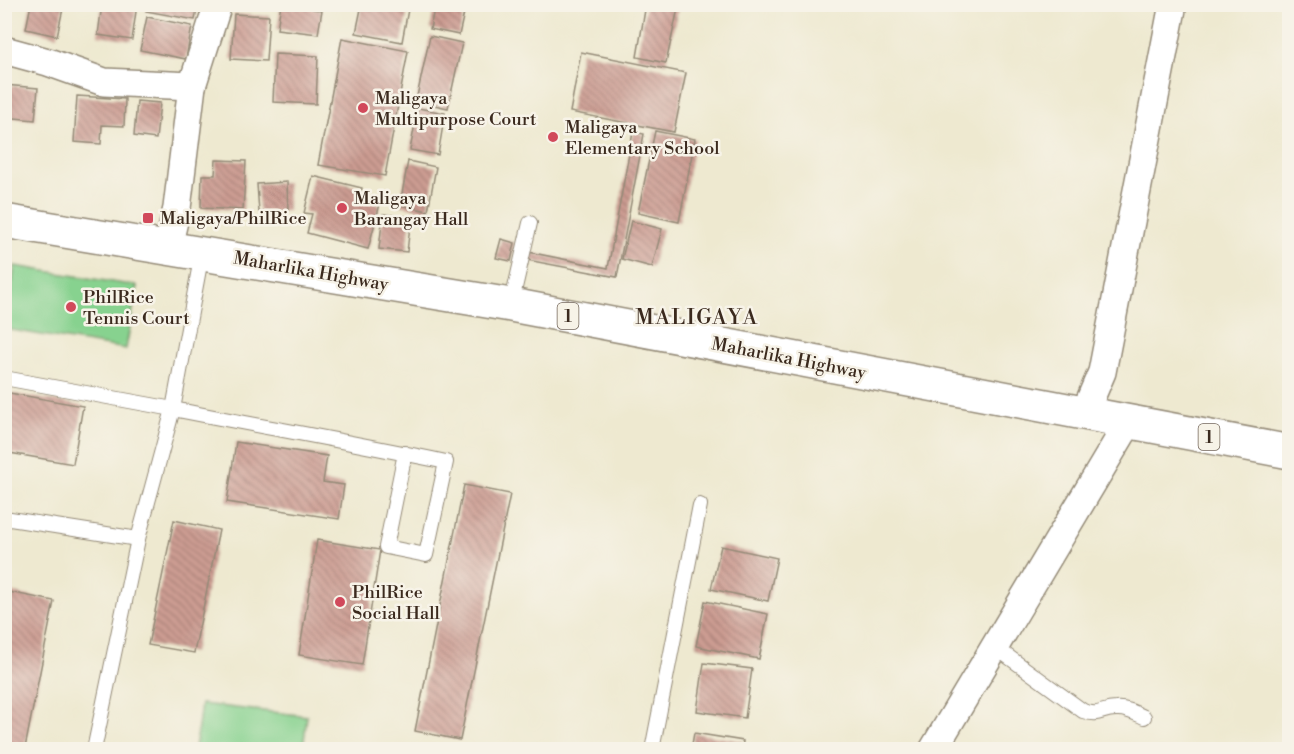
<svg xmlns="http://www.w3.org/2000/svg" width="1294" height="754" font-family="'Libre Bodoni',serif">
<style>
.grass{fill:#87d28f;stroke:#617e56;stroke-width:1.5}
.building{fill:url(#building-back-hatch)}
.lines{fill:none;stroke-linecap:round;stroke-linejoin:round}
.lane-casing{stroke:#948a77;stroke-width:16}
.street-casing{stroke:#948a77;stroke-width:30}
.highway-casing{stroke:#948a77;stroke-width:36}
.lane{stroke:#fff;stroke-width:14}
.street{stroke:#fff;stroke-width:27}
.highway{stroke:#fff;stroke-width:33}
.poi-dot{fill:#d1495b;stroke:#f7f3e8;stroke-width:2}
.labels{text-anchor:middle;stroke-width:5;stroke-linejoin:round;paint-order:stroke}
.shield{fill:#f7f3e8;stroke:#73665b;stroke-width:1.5}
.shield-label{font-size:16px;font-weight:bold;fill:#3b2a1e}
.poi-label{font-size:18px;fill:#3b2a1e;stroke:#f7f3e8;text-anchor:start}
.street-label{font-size:18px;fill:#3b2a1e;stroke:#f7f3e8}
.quarter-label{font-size:21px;letter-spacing:1.5px;fill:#3b2a1e;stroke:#f7f3e8}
</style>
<defs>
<pattern id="building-back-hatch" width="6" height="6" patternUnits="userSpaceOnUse" patternTransform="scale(1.5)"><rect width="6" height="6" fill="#cc9c92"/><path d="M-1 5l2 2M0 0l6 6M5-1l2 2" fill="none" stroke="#a77f77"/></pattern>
</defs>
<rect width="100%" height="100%" fill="#f7f3e8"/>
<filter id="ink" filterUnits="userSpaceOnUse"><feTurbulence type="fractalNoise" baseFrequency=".0167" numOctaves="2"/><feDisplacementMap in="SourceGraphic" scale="12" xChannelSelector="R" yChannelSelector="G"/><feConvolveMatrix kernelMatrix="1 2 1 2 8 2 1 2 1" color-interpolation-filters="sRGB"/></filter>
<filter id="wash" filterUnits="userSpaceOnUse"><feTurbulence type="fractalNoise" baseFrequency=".008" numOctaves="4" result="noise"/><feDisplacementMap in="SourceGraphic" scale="24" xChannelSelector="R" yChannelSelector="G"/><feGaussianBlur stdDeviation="1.35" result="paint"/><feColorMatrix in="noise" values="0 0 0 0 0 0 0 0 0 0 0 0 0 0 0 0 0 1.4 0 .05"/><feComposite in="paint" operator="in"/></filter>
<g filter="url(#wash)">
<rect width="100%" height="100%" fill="#eee9d0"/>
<g class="grass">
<polygon points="15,266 137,286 126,349 5,329"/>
<polygon points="201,704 307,716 303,749 195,749"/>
</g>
<g id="blocks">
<g class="building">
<polygon points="4,4 10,4 7,24 4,24"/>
<polygon points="31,4 64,4 57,36 26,29"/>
<polygon points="102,4 137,4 132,40 98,35"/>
<polygon points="147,4 198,4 195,20 146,11"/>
<polygon points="281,4 313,4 313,9 322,10 318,34 277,29"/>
<polygon points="362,4 409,4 402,42 356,33"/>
<polygon points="435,4 466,4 459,35 430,29"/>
<polygon points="646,4 679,4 666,63 637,57"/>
<polygon points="234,14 269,16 266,61 231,59"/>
<polygon points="147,17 192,26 186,59 140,50"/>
<polygon points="430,36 462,43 448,108 416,101"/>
<polygon points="342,38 408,51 385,176 318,165"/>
<polygon points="581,52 686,73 674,132 570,112"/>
<polygon points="275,54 318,56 316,104 273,102"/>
<polygon points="4,85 38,88 35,120 4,117"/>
<polygon points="77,96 125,99 124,126 102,125 101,144 74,142"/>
<polygon points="137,101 160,103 156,139 134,136"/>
<polygon points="418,108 445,113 438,155 410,150"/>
<polygon points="655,131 695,139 679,222 638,213"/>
<polygon points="633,132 644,134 617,277 527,260 528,252 608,268"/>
<polygon points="216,160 246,161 243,210 201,208 202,175 215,175"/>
<polygon points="408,161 436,167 428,211 400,205"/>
<polygon points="313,176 362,188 359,199 380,204 368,249 307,233 312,214 304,213"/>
<polygon points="287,182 288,211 259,212 257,184"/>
<polygon points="383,214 411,217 407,252 379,249"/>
<polygon points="631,221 662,229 652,267 622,259"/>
<polygon points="501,239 515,243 511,261 496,258"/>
<polygon points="4,392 83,406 73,464 4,452"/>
<polygon points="236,442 327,456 323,482 344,485 339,519 227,502"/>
<polygon points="464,485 510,494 460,740 415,731"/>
<polygon points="174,520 219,530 194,653 148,645"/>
<polygon points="317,540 380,550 362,665 299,655"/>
<polygon points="721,546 777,558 768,601 711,589"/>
<polygon points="4,591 54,601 25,748 4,744"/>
<polygon points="705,601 768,614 759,659 696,646"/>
<polygon points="704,663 752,669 745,718 697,711"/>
<polygon points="694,733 743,741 742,750 691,750"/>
</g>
</g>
</g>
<g filter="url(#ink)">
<use href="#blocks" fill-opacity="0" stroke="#948a77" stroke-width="1.5"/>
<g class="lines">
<defs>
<g id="lane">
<path d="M202,253l-29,156c91,18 182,34 273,53l-20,93 -40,-8 19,-94"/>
<polyline points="511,305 530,223"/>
<polyline points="4,378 173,409 138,539 94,750"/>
<polyline points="4,518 138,539"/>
<path d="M995,647l88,64c18,6 17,-2 33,-2 10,-1 19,4 28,8"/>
<polyline points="652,750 700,505"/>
</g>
<g id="street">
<polyline points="4,50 48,62 104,82 192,86 218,4"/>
<polyline points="168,247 177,208 192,86"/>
<polyline points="1084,414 1102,372 1173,4"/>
<polyline points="933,750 1129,422"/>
</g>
<polyline id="highway" points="4,221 511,305 1290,452"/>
</defs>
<use href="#lane" class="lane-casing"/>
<use href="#street" class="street-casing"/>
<use href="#highway" class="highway-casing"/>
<use href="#lane" class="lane"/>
<use href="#street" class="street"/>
<use href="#highway" class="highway"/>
</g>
</g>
<g class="poi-dot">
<circle cx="363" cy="108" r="6"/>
<circle cx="553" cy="137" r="6"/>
<circle cx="342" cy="208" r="6"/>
<rect x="142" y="212" width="12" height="12" rx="3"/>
<circle cx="71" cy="307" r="6"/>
<circle cx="340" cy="602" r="6"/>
</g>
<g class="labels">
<g class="shield">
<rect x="557.5" y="303" width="21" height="26" rx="4.5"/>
<rect x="1198.5" y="424" width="21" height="26" rx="4.5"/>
</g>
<g class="shield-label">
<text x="568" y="322">1</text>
<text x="1209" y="443">1</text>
</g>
<g class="poi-label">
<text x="375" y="104">Maligaya<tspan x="375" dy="21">Multipurpose Court</tspan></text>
<text x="565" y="133">Maligaya<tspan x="565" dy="21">Elementary School</tspan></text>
<text x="354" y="204">Maligaya<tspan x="354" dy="21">Barangay Hall</tspan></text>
<text x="160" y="224">Maligaya/PhilRice</text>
<text x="83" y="303">PhilRice<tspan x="83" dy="21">Tennis Court</tspan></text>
<text x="352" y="598">PhilRice<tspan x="352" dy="21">Social Hall</tspan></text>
</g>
<g class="street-label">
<text transform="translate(311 271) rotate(10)" y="6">Maharlika Highway</text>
<text transform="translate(789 358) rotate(11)" y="6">Maharlika Highway</text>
</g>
<g class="quarter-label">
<text x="697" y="324">MALIGAYA</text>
</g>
</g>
<rect width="1294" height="754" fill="none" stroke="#f7f3e8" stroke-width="24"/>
</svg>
